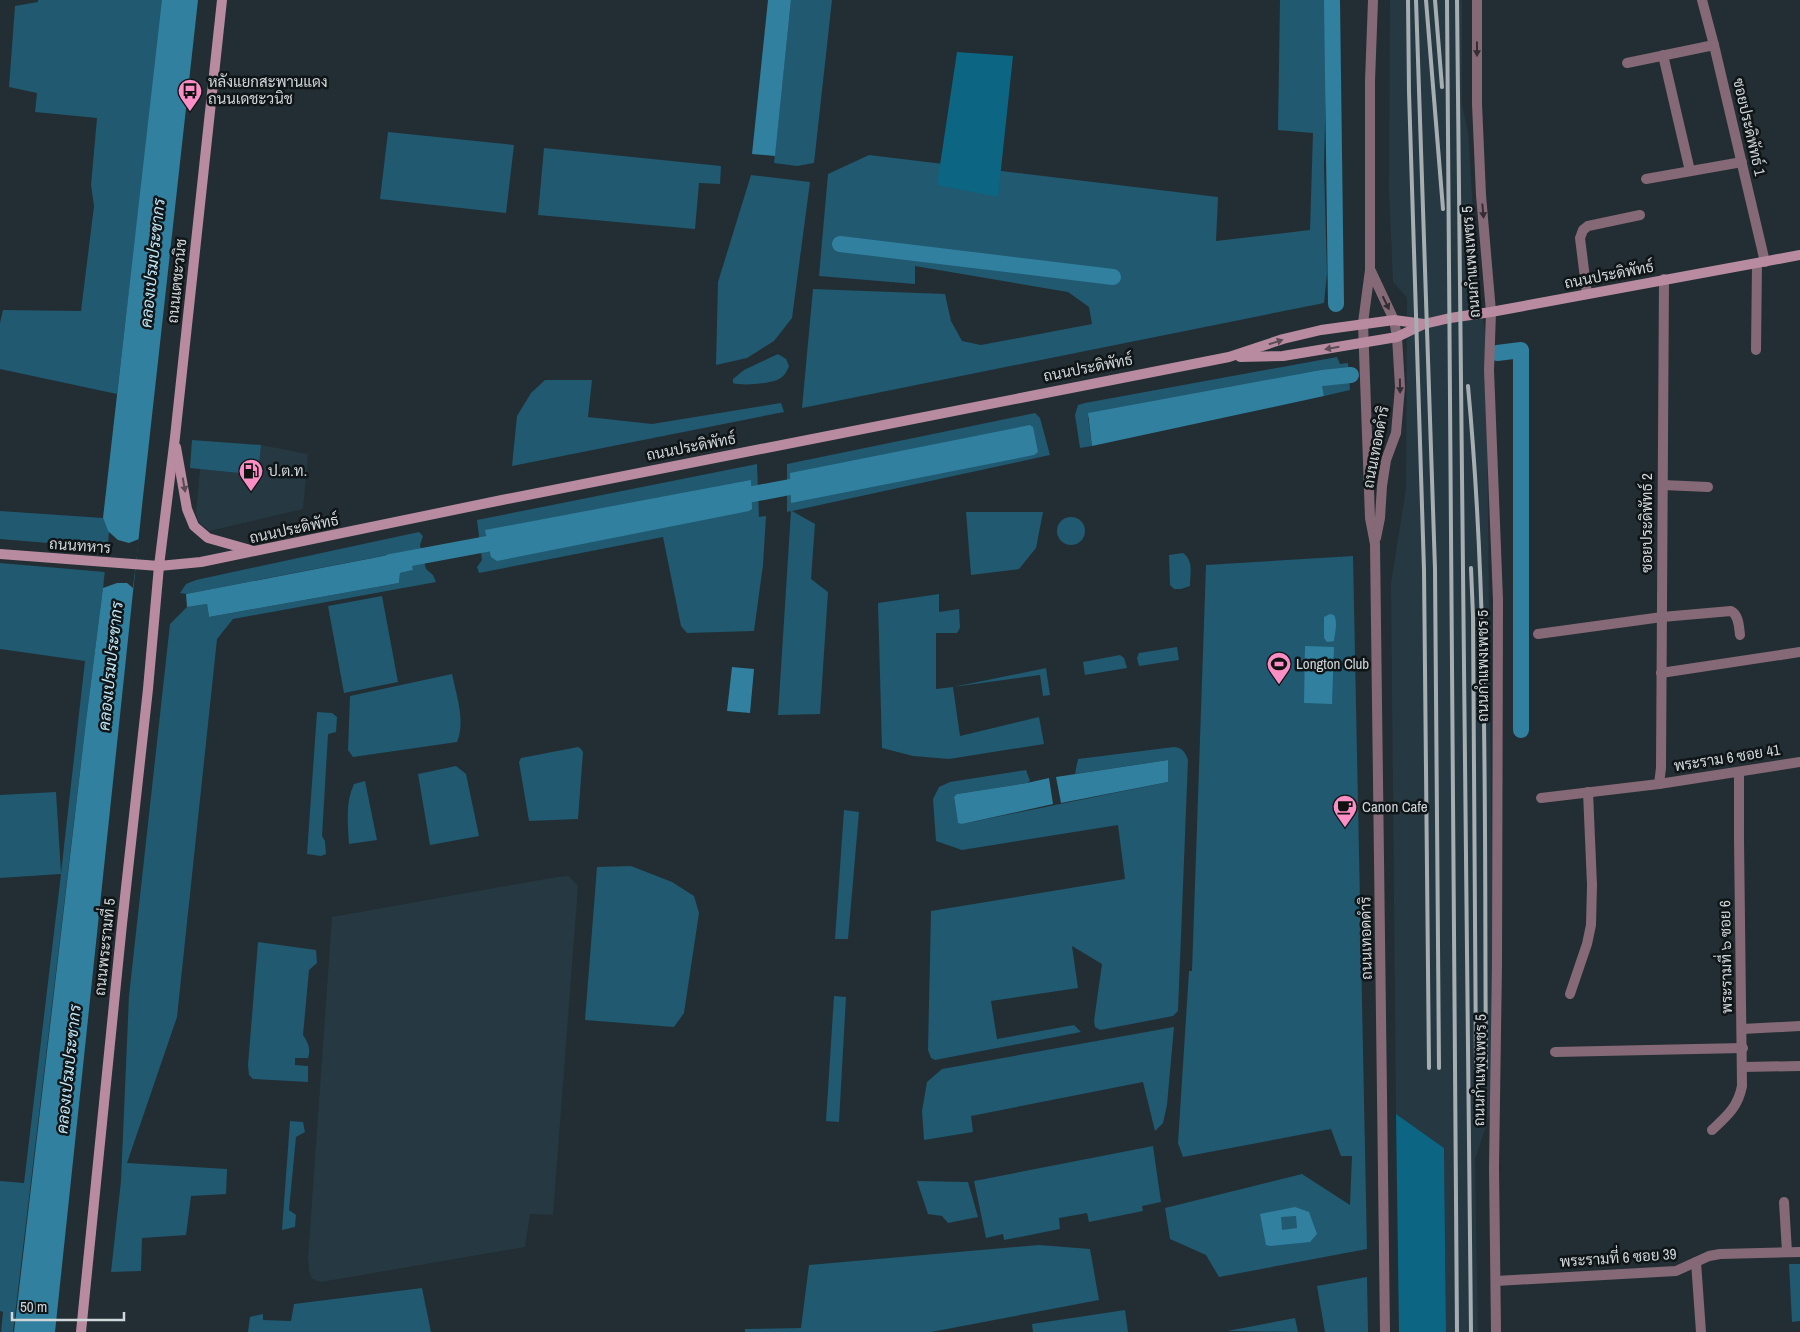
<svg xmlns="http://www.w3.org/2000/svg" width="1800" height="1332" font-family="'Archivo Narrow',Sarabun,sans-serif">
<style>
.built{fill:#263841}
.green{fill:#205970}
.forest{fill:#0b6583}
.water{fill:#31809f;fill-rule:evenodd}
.pier{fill:#222e33}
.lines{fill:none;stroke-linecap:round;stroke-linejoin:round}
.canal{stroke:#31809f;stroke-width:16}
.minor{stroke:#856976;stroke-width:10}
.tertiary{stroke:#856976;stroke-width:10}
.secondary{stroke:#b88ba0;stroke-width:10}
.rail{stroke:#a6aeb2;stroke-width:4}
.oneway{fill:#332e34}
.oneway2{fill:#5c4a55}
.labels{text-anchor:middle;stroke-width:5;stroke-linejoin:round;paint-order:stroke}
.poi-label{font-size:15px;fill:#d0d7db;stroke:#101517;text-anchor:start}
.street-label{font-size:15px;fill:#d0d7db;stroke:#101517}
.water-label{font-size:16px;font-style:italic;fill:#c2e9fb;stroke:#101517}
</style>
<rect width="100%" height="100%" fill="#222e33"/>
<g class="built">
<polygon points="1390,0 1462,0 1462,104 1468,131 1478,287 1486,338 1493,949 1491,1111 1475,1159 1478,1332 1446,1332 1444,1148 1396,1114 1391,583 1406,489 1407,298 1393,282 1389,189"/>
<polygon points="261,445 308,454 303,509 209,531 198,521 196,512 200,469 258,475"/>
<polygon points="569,876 578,886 553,1215 530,1214 525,1247 321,1282 312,1279 309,1270 308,1258 332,917 557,877"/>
</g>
<g class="green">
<polygon points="38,0 163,0 117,394 0,369 0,323 3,310 81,311 94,206 91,185 97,118 35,112 37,93 9,87 15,6 38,2"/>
<polygon points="791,0 832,0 814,163 797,166 774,163"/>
<polygon points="1280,0 1328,0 1324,166 1327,273 1324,303 802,408 813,289 945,294 951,321 962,341 981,345 1092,324 1089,307 1068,292 915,266 915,284 819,276 828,174 869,155 1218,197 1216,241 1310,230 1313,133 1278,130"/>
<polygon points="388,132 514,145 506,213 380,199"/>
<polygon points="544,148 721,166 720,184 699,183 695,229 538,215"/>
<polygon points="751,175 810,182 792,318 774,341 747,358 716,365 718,282"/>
<path d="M778,354l8,5 3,7c-2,5 -5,11 -10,13 -9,5 -37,7 -46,4v-4l11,-9z"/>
<polygon points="1337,357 1340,364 1348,363 1350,390 1324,396 1320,375 1088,417 1092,446 1080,448 1075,415 1078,405 1085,403"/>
<polygon points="545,380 592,380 588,417 652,424 781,403 784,412 512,466 517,416 531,393"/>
<polygon points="1035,413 1040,418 1050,455 792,511 815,524 811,579 828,592 820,714 778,715 791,511 787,512 787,464"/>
<polygon points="192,440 261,445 258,475 190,468"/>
<polygon points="757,464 759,517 766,516 763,565 754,631 687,633 681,626 663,537 479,573 477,567 482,560 477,520"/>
<polygon points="0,511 103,518 109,532 108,548 0,539"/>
<polygon points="966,512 1043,512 1036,548 1019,569 971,575"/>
<circle cx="1071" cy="531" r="14"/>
<polygon points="419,532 423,536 420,545 426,569 433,575 436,582 233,619 217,639 177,1017 127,1163 227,1169 226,1194 191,1196 186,1235 142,1238 141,1271 111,1272 121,1181 129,996 170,624 187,607 207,604 209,617 399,583 400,573 413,570 408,551 186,594 180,593 186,584 196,580"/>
<path d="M1183,553c11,8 7,21 7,33l-9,3h-7l-4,-4 -1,-30z"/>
<polygon points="1353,556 1367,1249 1219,1277 1206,1255 1170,1239 1165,1208 1302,1174 1350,1205 1352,1156 1341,1156 1331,1129 1183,1157 1178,1143 1189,971 1192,971 1206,565"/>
<polygon points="0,563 105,572 86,721 13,1332 1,1332 3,1312 0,1311 0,1181 24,1183 61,874 0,878 0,795 56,792 61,873 85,661 0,649"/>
<polygon points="939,594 939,612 959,609 960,628 957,633 936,633 936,689 953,687 1046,668 1050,695 1043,696 1040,675 953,687 960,736 1039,717 1044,744 949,759 913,756 882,748 878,603"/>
<polygon points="382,596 398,682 344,693 328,606"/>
<polygon points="1177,647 1179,660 1139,666 1137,658 1139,653"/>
<polygon points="1120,655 1124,658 1127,668 1085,675 1083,662"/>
<path d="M452,674c4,20 14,48 5,68l-104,15 -5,-7 2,-54z"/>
<polygon points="317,712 332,713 337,717 336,732 328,734 322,836 325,841 326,854 321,856 307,854"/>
<polygon points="578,747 581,749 583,752 578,819 529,821 519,762 521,758"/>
<path d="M1174,747c9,1 11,5 14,13l-10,251 -5,5 -73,14 -5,-3 -1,-6 8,-57 -30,-18 6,42 -87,13 6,38 77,-14 7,7 -146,28 -4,-2 -3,-8 3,-139 194,-32 -7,-54 -156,25 -26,-9 -3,-42 6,-12 11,-5 76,-12 4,11 -3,2 -70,11 -3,4 4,24 4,2 206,-42v-22l-93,14 3,-15z"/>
<polygon points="456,766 466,774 479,836 430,845 418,774"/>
<path d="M365,781l12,59 -28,4c-1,-20 -4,-41 5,-60z"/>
<polygon points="844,810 859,812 848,939 835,939"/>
<polygon points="631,866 672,882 694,896 699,913 684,1013 674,1027 585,1020 597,867"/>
<path d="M258,942l58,8 1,13 -8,7 -6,65c5,8 8,13 5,23h-13v7l13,1v16l-55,-3 -4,-4 -1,-10z"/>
<polygon points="834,996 846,997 839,1122 826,1121"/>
<polygon points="1174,1027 1167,1105 1163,1123 1155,1131 1143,1082 971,1116 973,1132 924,1140 922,1111 927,1082 942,1069"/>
<polygon points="290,1121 303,1122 305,1132 296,1137 289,1210 296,1215 295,1227 282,1230"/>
<polygon points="1153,1146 1161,1202 1142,1206 1143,1211 1089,1222 1087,1213 1059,1218 1060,1229 1004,1240 1003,1234 986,1238 974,1181"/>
<polygon points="917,1181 968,1182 978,1217 948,1223 942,1216 928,1214"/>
<polygon points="1039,1245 1090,1249 1099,1300 931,1332 745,1332 745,1329 801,1328 809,1265"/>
<polygon points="1789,1264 1800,1264 1800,1321 1792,1322"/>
<polygon points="1367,1277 1368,1332 1325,1332 1317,1286"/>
<polygon points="422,1288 431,1332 248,1332 250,1317 263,1314 263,1320 291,1321 294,1304"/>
<polygon points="1125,1310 1128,1332 1033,1332 1032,1324"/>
<polygon points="1295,1318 1298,1332 1227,1331"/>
</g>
<g class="forest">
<polygon points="957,52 1013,56 998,197 937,185"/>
<polygon points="1396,1114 1444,1148 1446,1332 1399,1332"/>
</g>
<g class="water">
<polygon points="162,0 198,0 143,497 55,1332 14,1332 86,721 105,572 109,533 103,518"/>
<polygon points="768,0 791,0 775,156 752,154"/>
<polygon points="1316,371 1320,375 1324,396 1092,446 1088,413"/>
<polygon points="1030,425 1033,427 1038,452 1034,455 791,503 790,473"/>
<polygon points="751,480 752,509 749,511 497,561 491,557 485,530"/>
<polygon points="409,551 413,570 400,573 399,583 209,617 207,604 187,607 186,594"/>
<path d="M1330,614l4,1c4,7 1,18 0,26l-7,1 -3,-4v-21z"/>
<polygon points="1305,646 1334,647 1332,704 1304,703"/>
<polygon points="732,667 754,669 750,713 727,711"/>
<polygon points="1168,760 1168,782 1061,803 1056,777"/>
<polygon points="1049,778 1053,804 962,824 958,823 954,797 957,794 1027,783"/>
<path d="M1295,1207l14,5 8,22 -7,8 -40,4 -4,-1 -6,-31zM1296,1216l1,12 -15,2 -1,-13z"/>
</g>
<polygon class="pier" points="109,532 118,540 129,543 139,539 133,588 127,583 117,583 103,588"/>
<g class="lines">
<g class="canal">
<polyline points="1332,0 1336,304"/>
<polyline points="840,244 1113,277"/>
<polyline points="1497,353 1521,350 1521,730"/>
<polyline points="1300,383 1322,378 1351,375"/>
<polyline points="732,498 811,483"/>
<polyline points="390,562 508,540"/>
</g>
<g class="minor">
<polyline points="1702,0 1714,45 1765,262"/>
<polyline points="1663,55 1690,171"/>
<polyline points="1627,63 1714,45"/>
<polyline points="1646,179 1742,162"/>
<polyline points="1587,294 1580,238 1583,230 1588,226 1640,215"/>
<polyline points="1756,350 1757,264"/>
<polyline points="1663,485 1708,487"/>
<path d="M1538,634l124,-17 69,-6c8,4 8,16 9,24"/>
<polyline points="1661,673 1800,652"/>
<polyline points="1659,784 1661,768 1664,279"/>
<polyline points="1541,798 1659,784 1800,762"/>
<polyline points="1570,994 1587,944 1591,925 1592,885 1588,792"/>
<polyline points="1742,1029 1800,1026"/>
<polyline points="1555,1052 1743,1048"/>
<polyline points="1743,1067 1800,1066"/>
<path d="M1712,1130c15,-14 26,-23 30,-44l-3,-247v-67"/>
<polyline points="1784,1202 1787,1252"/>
<polyline points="1696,1262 1701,1332"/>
<polyline points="1496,1281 1676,1271 1709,1256 1720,1254 1800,1252"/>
</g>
<g class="tertiary">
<polyline points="1373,0 1370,81 1370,270 1363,323 1370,518 1375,544 1385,1332"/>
<polyline points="1477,0 1477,104 1481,195 1491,312 1489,370 1498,600 1497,964 1494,1168 1496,1332"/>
<polyline points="1371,271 1394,320 1397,337 1400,387 1396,433 1386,460 1382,486 1380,518 1376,538"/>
</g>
<g class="secondary">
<polyline points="1240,357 1283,356 1397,337 1424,324 1450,318 1491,312 1800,255"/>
<polyline points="176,447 187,509 194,526 208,538 254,551"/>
<polyline points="0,554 159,566 201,562 502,500 1229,357 1283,339 1321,330 1394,320 1424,324"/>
<polyline points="81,1332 122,924 148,689 159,566 175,437 222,0"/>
</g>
<g class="rail">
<polyline points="1408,0 1409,92 1424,570 1429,1068"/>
<polyline points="1416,0 1435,569 1439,1068"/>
<polyline points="1426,0 1443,209"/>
<polyline points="1435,0 1442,87"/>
<polyline points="1447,0 1457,1332"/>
<polyline points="1457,0 1471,1332"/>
<path d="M1468,386c21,226 16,454 18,682"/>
<polyline points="1471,568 1473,616 1476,1068"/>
</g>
</g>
<defs><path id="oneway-solid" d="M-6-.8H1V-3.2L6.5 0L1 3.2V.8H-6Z" transform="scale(1.25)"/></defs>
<g class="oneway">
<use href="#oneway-solid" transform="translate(1477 49) rotate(90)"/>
<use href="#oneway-solid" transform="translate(1483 211) rotate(85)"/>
<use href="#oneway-solid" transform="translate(1386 303) rotate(64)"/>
<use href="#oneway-solid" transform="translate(1400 386) rotate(89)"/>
</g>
<g class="oneway2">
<use href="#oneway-solid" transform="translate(1276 342) rotate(-18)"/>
<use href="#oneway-solid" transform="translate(1332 348) rotate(170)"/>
<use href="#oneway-solid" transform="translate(184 485) rotate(80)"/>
</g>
<defs>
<symbol id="bus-pin" viewBox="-11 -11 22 30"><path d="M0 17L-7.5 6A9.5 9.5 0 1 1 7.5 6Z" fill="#fb8fc5" stroke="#101517"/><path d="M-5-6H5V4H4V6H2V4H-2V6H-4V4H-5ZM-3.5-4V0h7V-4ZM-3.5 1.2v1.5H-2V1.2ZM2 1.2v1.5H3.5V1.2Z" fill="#111"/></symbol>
<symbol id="fuel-pin" viewBox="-11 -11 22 30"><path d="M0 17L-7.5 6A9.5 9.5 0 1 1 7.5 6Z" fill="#fb8fc5" stroke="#101517"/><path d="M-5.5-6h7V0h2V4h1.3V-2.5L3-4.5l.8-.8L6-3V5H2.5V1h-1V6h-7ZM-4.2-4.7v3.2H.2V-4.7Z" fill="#111"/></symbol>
<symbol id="stadium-pin" viewBox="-11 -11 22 30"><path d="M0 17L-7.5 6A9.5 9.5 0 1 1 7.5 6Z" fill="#fb8fc5" stroke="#101517"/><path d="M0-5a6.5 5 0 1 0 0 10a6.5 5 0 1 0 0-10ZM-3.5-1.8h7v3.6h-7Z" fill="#111"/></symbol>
<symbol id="cafe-pin" viewBox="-11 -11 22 30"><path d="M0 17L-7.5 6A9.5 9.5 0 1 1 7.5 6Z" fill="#fb8fc5" stroke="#101517"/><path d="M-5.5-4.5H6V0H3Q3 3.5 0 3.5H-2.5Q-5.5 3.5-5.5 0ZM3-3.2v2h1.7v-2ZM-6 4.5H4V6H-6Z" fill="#111"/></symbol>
</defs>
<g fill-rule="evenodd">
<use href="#bus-pin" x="176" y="77" width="28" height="38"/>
<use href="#fuel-pin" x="237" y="457" width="28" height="38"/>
<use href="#stadium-pin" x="1265" y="650" width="28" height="38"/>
<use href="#cafe-pin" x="1331" y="793" width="28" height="38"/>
</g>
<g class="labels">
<g class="poi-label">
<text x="208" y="87">หลังแยกสะพานแดง<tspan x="208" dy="17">ถนนเดชะวนิช</tspan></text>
<text x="268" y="476">ป.ต.ท.</text>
<text x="1296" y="669">Longton Club</text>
<text x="1362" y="812">Canon Cafe</text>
</g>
<g class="street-label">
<text transform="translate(1749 127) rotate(77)" y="5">ซอยประดิพัทธ์ 1</text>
<text transform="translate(1471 262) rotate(-94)" y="5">ถนนกำแพงเพชร 5</text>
<text transform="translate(1609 275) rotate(-11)" y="5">ถนนประดิพัทธ์</text>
<text transform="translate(177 281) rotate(-84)" y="5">ถนนเตชะวนิช</text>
<text transform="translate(1088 368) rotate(-11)" y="5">ถนนประดิพัทธ์</text>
<text transform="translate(691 447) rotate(-11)" y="5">ถนนประดิพัทธ์</text>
<text transform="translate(1376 447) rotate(-79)" y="5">ถนนเทอดดำริ</text>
<text transform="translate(1647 523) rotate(-90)" y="5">ซอยประดิพัทธ์ 2</text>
<text transform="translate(294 529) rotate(-12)" y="5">ถนนประดิพัทธ์</text>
<text transform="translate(80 546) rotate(4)" y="5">ถนนทหาร</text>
<text transform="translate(1483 666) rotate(-90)" y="5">ถนนกำแพงเพชร 5</text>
<text transform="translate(1727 758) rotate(-9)" y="5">พระราม 6 ซอย 41</text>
<text transform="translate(1366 938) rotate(-91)" y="5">ถนนเทอดดำริ</text>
<text transform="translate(105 947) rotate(-84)" y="5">ถนนพระรามที่ 5</text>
<text transform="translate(1726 957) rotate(-91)" y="5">พระรามที่ ๖ ซอย 6</text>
<text transform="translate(1480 1070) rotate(-89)" y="5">ถนนกำแพงเพชร 5</text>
<text transform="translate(1618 1258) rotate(-4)" y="5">พระรามที่ 6 ซอย 39</text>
</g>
<g class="water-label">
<text transform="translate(152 263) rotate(-84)" y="6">คลองเปรมประชากร</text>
<text transform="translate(110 666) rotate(-84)" y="6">คลองเปรมประชากร</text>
<text transform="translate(68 1069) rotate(-84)" y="6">คลองเปรมประชากร</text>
</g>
</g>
<path d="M12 1312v8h112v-8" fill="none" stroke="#d0d7db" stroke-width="2.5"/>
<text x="20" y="1312" font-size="15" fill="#d0d7db" stroke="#101517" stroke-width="4" paint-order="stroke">50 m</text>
</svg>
